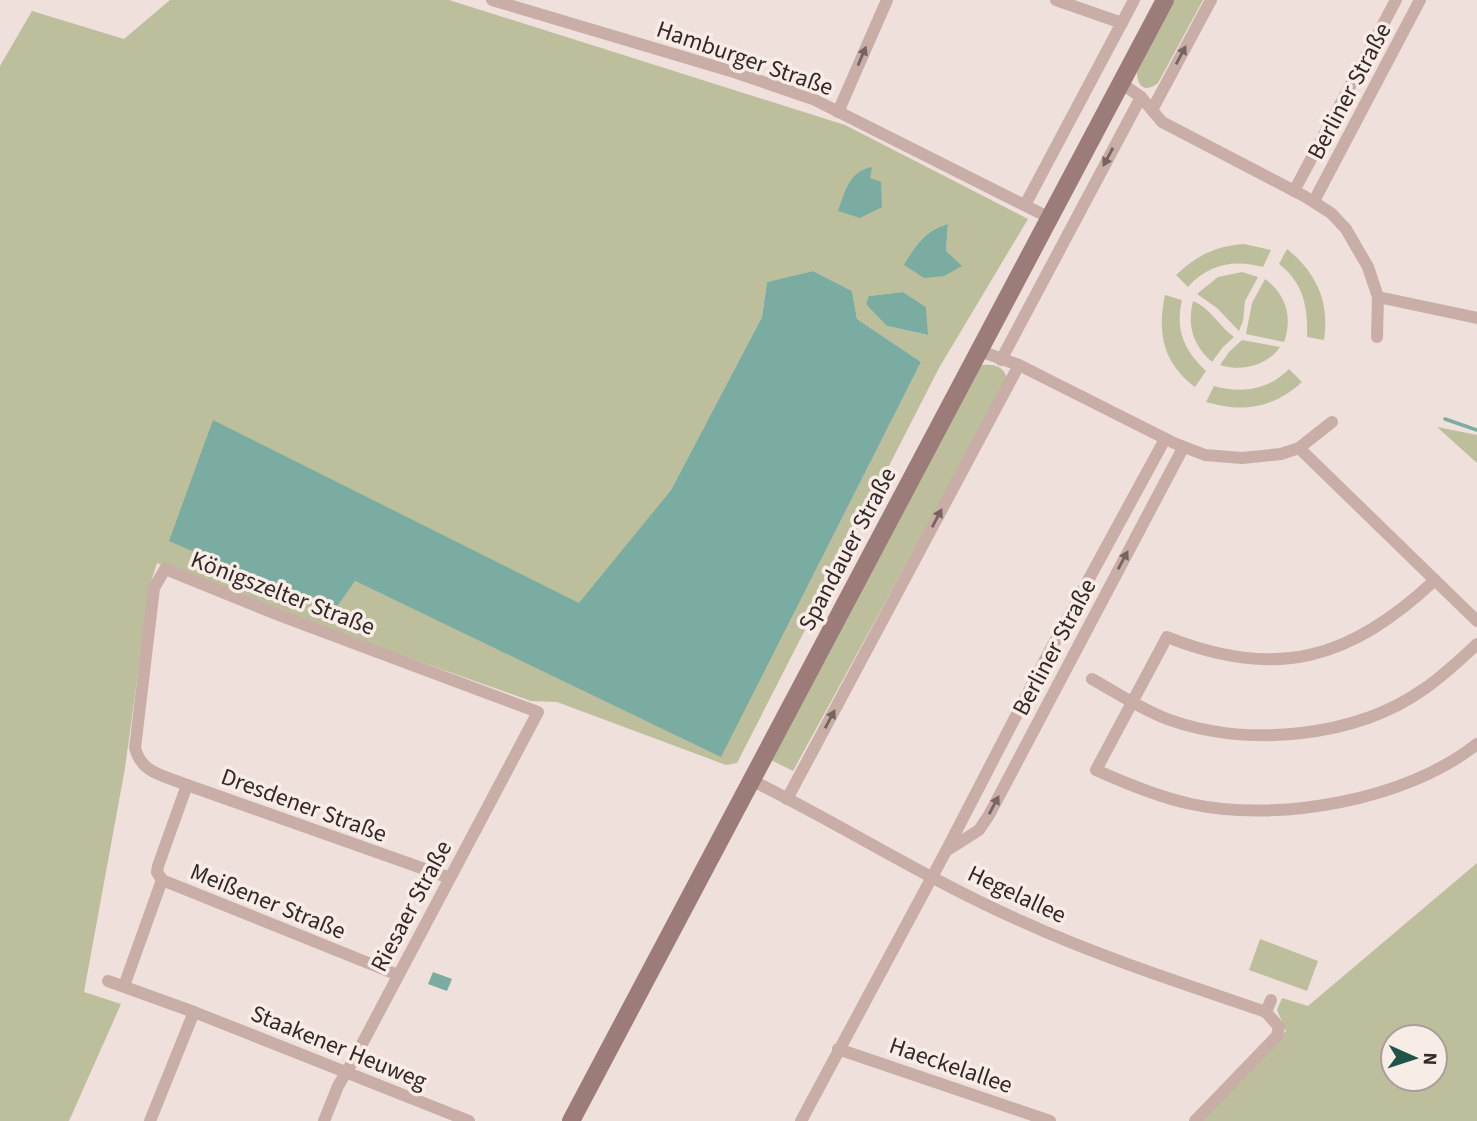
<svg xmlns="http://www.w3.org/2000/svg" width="1477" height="1121" font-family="'Source Sans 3',sans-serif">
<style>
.green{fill:#bcbe9c;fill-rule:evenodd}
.water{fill:#7baca1}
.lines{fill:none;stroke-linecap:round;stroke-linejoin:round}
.stream{stroke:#7baca1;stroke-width:3.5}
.street{stroke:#c8aea7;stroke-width:12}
.secondary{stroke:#9b7c79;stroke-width:18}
.oneway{fill:#776461}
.labels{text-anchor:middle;stroke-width:7;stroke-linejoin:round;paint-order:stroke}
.street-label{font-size:24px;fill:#352827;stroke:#f8ece7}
</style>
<rect width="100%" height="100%" fill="#f0e0db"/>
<g class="green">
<path d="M170,0h279l396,125 183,94 -89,149 -202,395 -11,2 -169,-63 -26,-1 -249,-88 -125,-50 -7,22 -25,183 -41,224 37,12 -52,117h-69v-1055l32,-55 92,28zM948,224l-2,27 -41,14c11,-20 19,-35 43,-41zM813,271l39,20 5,28 64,43 -200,394 -366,-175 -142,-160 366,183 92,-114 91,-173 5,-35zM903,292l23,15 1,28 -40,-9 -18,-30z"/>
<path d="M1173,0h30l-45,83c-13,10 -21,4 -21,-11z"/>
<path d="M1244,244l27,6 -8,17c-29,-8 -55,-3 -75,20l-12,-12c20,-19 39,-29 68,-31z"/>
<path d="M1287,249c29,23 43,53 37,91l-17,-3c1,-29 -3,-54 -28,-73z"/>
<polygon points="1242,272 1258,277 1245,301 1243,321 1239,331 1217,308 1197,294 1218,277"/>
<path d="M1265,279c21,15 28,39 19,63l-38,-8 6,-31z"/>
<path d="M1165,295l17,5c-7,30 2,50 24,71l-11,16c-32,-24 -38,-54 -30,-92z"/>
<path d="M1193,301c17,7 26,25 41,36l-11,10 -11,15c-19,-17 -25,-36 -19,-61z"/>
<path d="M1242,340l38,7c-13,19 -39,25 -60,18l9,-13z"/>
<path d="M980,365c13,-1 24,0 27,14l-214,392 -22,-11z"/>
<path d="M1289,369l13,13c-28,26 -60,31 -96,20l8,-16c28,8 54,4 75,-17z"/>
<polygon points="1437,427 1477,435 1477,463"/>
<path d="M1477,863v258h-280l89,-90 -9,-21 5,-12 26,8zM1393,1037h42v42h-42z"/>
<polygon points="1260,939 1318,961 1307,991 1249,970"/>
</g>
<g class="water">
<path d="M872,167l-2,11 11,4 1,25 -22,11 -22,-7c7,-19 11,-40 34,-44z"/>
<path d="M948,224l-2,27 16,15 -18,10 -20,2 -20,-13c12,-20 21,-35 44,-41z"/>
<polygon points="813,271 852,291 857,319 921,362 721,757 355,581 333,612 169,541 213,420 579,603 671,490 762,317 767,282"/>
<polygon points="903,292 926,307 928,335 887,326 866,304 869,296"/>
<polygon points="433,972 452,979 447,991 428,984"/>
</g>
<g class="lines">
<polyline class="stream" points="1445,419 1477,430"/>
<g class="street">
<polyline points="492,0 734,72 813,99 1050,218"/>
<polyline points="1056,0 1122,23"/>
<polyline points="1121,83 1141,97 1162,122 1304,196 1331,213 1346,229 1368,267 1378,297 1377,337"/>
<polyline points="1152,110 1211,0"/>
<polyline points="838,112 887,0"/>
<polyline points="1294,191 1396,0"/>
<polyline points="1314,201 1420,0"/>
<polyline points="1025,205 1134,0"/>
<polyline points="1378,297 1477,318"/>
<polyline points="980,351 1019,365 1174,443 1205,455 1242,458 1281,454 1299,448 1332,422"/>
<polyline points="1001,360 1141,97"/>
<polyline points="1299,448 1477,621"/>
<path d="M1435,580c-84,79 -158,101 -268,57l-71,133c31,14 62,27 95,34 87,19 216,-4 286,-60"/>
<path d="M1092,679c25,14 49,30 75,40 79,29 188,19 257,-30 19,-13 36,-29 53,-45"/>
<path d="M751,780c91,45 177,100 270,141 79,36 163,63 245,91l5,-12"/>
<polyline points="187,785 158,866 157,872 162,880 398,975"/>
<polyline points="787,799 1019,365"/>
<polyline points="946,851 979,830 989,815 1183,448"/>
<polyline points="108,981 194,1012 469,1121"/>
<polyline points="124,986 162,880"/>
<polyline points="838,1049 1050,1121"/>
<polyline points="150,1121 194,1012"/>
<path d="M324,1121l14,-35 15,-25 185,-349 -257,-96 -116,-47 -11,19 -19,160c7,26 28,27 52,37l263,93"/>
<polyline points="801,1121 946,851 1047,656 1165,439"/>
<polyline points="1195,1121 1277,1036 1279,1027 1266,1012"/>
</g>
<polyline class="secondary" points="571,1121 1165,0"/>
</g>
<defs><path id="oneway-solid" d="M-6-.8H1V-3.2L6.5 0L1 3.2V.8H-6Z" transform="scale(1.75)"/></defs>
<g class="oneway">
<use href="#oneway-solid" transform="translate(1181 55) rotate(-62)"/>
<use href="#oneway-solid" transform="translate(862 56) rotate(-67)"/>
<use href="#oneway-solid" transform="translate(1108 157) rotate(118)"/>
<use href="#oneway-solid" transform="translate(937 518) rotate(-62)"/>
<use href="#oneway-solid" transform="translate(1123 560) rotate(-62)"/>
<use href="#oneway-solid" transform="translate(830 719) rotate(-62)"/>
<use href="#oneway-solid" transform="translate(994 805) rotate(-62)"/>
</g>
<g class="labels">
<g class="street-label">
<text transform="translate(745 58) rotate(19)" y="8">Hamburger Straße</text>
<text transform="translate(1349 91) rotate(-62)" y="8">Berliner Straße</text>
<text transform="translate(847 549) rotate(-62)" y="8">Spandauer Straße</text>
<text transform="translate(283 593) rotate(21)" y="8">Königszelter Straße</text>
<text transform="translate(1054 647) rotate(-62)" y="8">Berliner Straße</text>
<text transform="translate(304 805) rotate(20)" y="8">Dresdener Straße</text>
<text transform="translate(1017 894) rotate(25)" y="8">Hegelallee</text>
<text transform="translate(268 901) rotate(22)" y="8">Meißener Straße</text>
<text transform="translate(411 906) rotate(-62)" y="8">Riesaer Straße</text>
<text transform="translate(339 1047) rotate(22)" y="8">Staakener Heuweg</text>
<text transform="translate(951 1065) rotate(19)" y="8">Haeckelallee</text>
</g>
</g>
<g transform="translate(1414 1058) rotate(93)"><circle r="33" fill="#f8ece7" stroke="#aa9e9a" stroke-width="2"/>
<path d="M0-5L12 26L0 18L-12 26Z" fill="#1f5449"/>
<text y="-10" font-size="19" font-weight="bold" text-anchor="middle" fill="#352827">N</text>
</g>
</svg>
